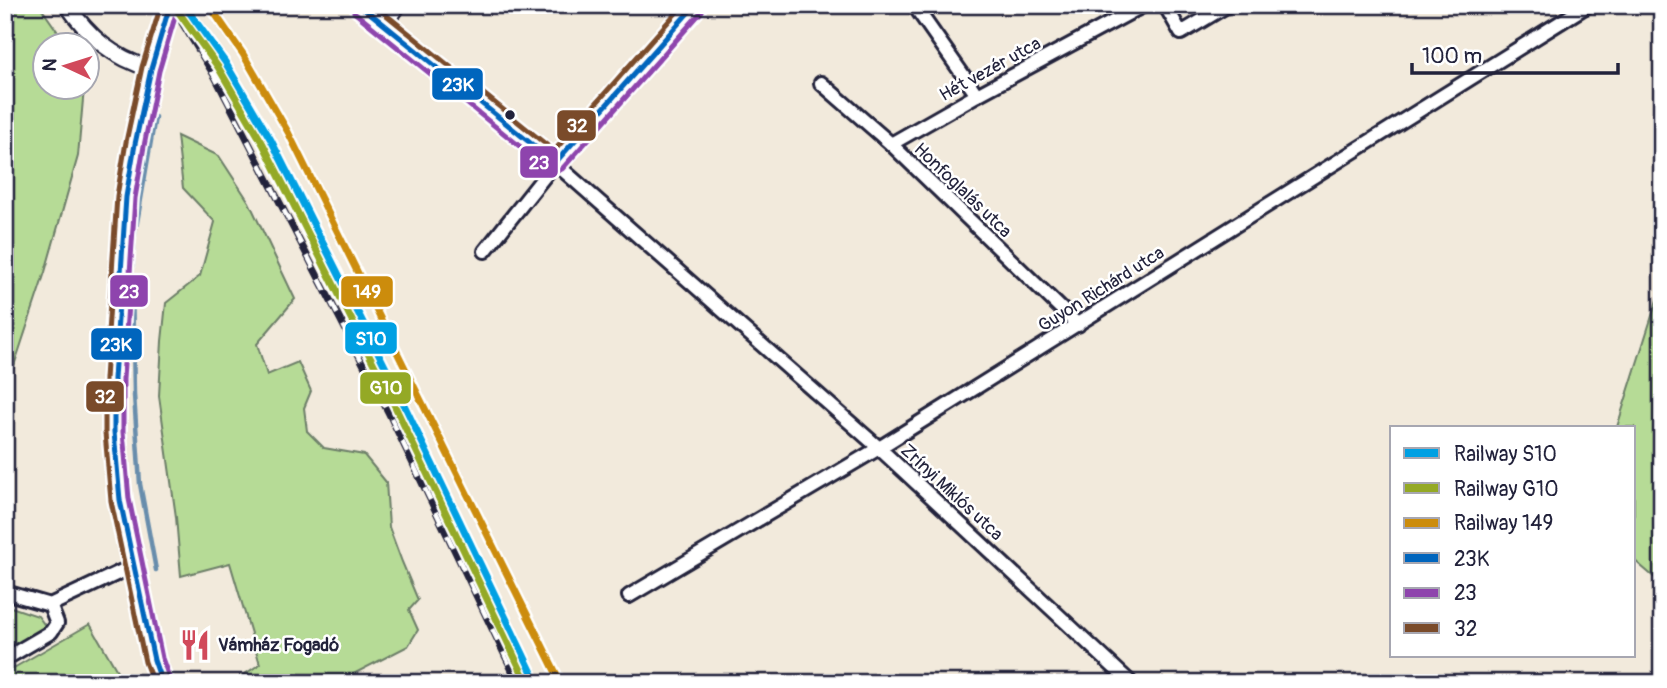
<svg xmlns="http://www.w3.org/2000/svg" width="1667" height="688" font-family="Pangolin,sans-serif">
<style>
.green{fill:#b6db96;stroke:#6c7e68;stroke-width:2}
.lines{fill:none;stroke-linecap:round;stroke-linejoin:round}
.stream{stroke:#688dac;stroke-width:4.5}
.minor-casing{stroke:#22223b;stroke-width:18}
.tertiary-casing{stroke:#22223b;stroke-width:19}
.primary-casing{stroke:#22223b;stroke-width:24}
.minor{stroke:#fff;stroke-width:12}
.tertiary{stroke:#fff;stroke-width:14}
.primary{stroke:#fadf96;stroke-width:19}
.rail-casing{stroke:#22223b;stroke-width:7}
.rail{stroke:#fff;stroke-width:4.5;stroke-dasharray:13;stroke-linecap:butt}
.bus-1-casing{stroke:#fff;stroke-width:10}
.bus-2-casing{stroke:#fff;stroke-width:10}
.bus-3-casing{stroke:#fff;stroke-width:10}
.bus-1{stroke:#0065bd;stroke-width:5}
.bus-2{stroke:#8e44ad;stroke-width:5}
.bus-3{stroke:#7a4b2a;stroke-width:5}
.rail-1-casing{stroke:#fff;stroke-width:12}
.rail-2-casing{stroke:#fff;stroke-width:12}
.rail-3-casing{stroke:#fff;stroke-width:12}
.rail-1{stroke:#00a0e3;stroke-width:7}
.rail-2{stroke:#94a925;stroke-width:7}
.rail-3{stroke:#cc8c0c;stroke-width:7}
.bus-dot{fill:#22223b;stroke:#fff;stroke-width:2.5}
.labels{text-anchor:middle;stroke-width:5;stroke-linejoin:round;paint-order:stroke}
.street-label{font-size:18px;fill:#22223b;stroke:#fff}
.poi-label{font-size:18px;font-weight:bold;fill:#22223b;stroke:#fff;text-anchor:start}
.line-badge{stroke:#fff;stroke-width:2.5}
.badge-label{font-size:19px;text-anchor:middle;font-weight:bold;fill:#fff}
</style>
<rect width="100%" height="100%" fill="#f2eadc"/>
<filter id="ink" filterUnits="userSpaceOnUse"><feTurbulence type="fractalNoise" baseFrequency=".0143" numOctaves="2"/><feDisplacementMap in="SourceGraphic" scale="14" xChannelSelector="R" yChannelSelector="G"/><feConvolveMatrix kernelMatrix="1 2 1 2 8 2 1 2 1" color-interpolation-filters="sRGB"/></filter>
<g filter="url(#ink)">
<g class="green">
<polygon points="5,5 39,5 67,45 46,46 46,88 84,88 78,156 45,272 5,393"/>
<polygon points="177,136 219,156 249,202 295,299 257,344 267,375 298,362 311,391 304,408 307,431 324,448 364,455 386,482 389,527 402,562 418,600 409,610 418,630 408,646 336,683 253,683 242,676 260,664 230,563 181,576 176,517 159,396 162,341 166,303 200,276 215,222 183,188"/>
<polygon points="1662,284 1662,584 1634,560 1634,427 1617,427"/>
<polygon points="5,605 38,616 46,627 44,632 5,654"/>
<polygon points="90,624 124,683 5,683 5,673"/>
</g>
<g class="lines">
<polyline class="stream" points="155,117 135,234 132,280 134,395 140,484 156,570"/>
<defs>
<g id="minor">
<polyline points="360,5 555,163 879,448 1131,683"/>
<polyline points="914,5 977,95"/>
<polyline points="1165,5 1181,33 1228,5"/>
<polyline points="385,25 399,5"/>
<polyline points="821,83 891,144 1078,325"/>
<polyline points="891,144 977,95 1144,5"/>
<polyline points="485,251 555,163 695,5"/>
<polyline points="5,592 50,605 133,566"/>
<polyline points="629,596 879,448 1588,5"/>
<polyline points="5,659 51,632 57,623 50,605"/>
</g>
<path id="tertiary" d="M67,5c23,33 45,52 84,64"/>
<polyline id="primary" points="162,683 154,660 138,589 120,500 114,432 114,379 126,197 135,144 151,69 170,5"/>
</defs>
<use href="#minor" class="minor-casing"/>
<use href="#tertiary" class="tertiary-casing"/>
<use href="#primary" class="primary-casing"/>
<use href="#minor" class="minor"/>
<use href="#tertiary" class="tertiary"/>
<use href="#primary" class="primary"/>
<defs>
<polyline id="rail" points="171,5 215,77 389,414 518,683"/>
</defs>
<use href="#rail" class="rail-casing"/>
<use href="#rail" class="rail"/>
<defs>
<g id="bus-1">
<polyline points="360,5 555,163"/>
<polyline points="555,163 695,5"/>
<polyline points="162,683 154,660 120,500 114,432 114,379 126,197 135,144 151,69 170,5"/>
</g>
<g id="bus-2">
<polyline points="354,12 549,170 555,172 562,169 702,11"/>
<polyline points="170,680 162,658 129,499 123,432 123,379 135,198 144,146 159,71 178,7"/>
</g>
<g id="bus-3">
<polyline points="374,5 554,151 683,5"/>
<polyline points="153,683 145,662 111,501 105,433 105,379 117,196 126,142 142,67 161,5"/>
</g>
</defs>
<use href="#bus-1" class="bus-1-casing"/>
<use href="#bus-2" class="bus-2-casing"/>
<use href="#bus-3" class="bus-3-casing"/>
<use href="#bus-1" class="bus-1"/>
<use href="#bus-2" class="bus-2"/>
<use href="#bus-3" class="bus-3"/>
<defs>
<polyline id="rail-1" points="184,5 225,62 271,140 398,392 537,683"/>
<polyline id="rail-2" points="177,10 218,67 263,144 390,396 527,683"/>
<polyline id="rail-3" points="209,5 243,54 288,132 559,679"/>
</defs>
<use href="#rail-1" class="rail-1-casing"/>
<use href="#rail-2" class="rail-2-casing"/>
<use href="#rail-3" class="rail-3-casing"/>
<use href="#rail-1" class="rail-1"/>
<use href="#rail-2" class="rail-2"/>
<use href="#rail-3" class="rail-3"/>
</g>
</g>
<defs>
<symbol id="restaurant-bare" viewBox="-9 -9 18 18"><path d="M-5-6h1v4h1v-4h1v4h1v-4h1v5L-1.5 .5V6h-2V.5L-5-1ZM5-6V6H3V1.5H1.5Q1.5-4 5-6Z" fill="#d1495b" stroke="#fff" stroke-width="2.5" paint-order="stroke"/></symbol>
</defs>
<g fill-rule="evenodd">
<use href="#restaurant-bare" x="173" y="623" width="44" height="44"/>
</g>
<circle class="bus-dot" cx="510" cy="115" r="6"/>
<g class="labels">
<g class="street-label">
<text transform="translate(990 69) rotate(-29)" y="6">Hét vezér utca</text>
<text transform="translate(963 190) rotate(44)" y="6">Honfoglalás utca</text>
<text transform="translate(1101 289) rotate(-32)" y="6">Guyon Richárd utca</text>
<text transform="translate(952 492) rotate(43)" y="6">Zrínyi Miklós utca</text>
</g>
<g class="poi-label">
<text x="218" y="651">Vámház Fogadó</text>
</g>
</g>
<g class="line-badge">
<rect x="431" y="67" width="53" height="34" rx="7" fill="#0065bd"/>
<rect x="556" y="109" width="41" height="33" rx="7" fill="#7a4b2a"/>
<rect x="519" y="145" width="40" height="34" rx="7" fill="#8e44ad"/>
<rect x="109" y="274" width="40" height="34" rx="7" fill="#8e44ad"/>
<rect x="340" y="275" width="54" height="33" rx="7" fill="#cc8c0c"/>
<rect x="344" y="321" width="54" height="34" rx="7" fill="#00a0e3"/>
<rect x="90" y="327" width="53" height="34" rx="7" fill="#0065bd"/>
<rect x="359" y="371" width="53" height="34" rx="7" fill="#94a925"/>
<rect x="85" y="380" width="40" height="33" rx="7" fill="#7a4b2a"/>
</g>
<g class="badge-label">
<text x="458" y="91">23K</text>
<text x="577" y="132">32</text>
<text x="539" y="169">23</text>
<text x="129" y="298">23</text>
<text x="367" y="298">149</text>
<text x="371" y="345">S10</text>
<text x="116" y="351">23K</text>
<text x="386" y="394">G10</text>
<text x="105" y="403">32</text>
</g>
<rect width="1667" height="688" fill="none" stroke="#fff" stroke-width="28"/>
<rect x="14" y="14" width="1639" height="660" fill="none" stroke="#22223b" stroke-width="2.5" filter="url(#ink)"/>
<rect x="1390" y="426" width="245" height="231" fill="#ffffff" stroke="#a7a7b1" stroke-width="2"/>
<rect x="1404" y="448" width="35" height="10" fill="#00a0e3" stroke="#a7a7b1" stroke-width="2"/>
<text x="1454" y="461" font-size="21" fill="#22223b">Railway S10</text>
<rect x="1404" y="483" width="35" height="10" fill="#94a925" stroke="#a7a7b1" stroke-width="2"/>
<text x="1454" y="496" font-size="21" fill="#22223b">Railway G10</text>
<rect x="1404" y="518" width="35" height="10" fill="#cc8c0c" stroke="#a7a7b1" stroke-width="2"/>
<text x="1454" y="530" font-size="21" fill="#22223b">Railway 149</text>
<rect x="1404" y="553" width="35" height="10" fill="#0065bd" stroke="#a7a7b1" stroke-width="2"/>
<text x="1454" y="566" font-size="21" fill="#22223b">23K</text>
<rect x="1404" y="588" width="35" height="10" fill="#8e44ad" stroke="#a7a7b1" stroke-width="2"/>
<text x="1454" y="600" font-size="21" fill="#22223b">23</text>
<rect x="1404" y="623" width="35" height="10" fill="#7a4b2a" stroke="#a7a7b1" stroke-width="2"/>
<text x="1454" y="636" font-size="21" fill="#22223b">32</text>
<g transform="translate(66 66) rotate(274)"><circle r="33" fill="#ffffff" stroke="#a7a7b1" stroke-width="2"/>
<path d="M0-5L12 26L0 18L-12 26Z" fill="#d1495b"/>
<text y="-10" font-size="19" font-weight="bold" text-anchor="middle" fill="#22223b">N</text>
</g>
<path d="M1412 63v10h206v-10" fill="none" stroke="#22223b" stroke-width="3.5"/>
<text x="1422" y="63" font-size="21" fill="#22223b" stroke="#ffffff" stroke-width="5" paint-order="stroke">100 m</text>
</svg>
